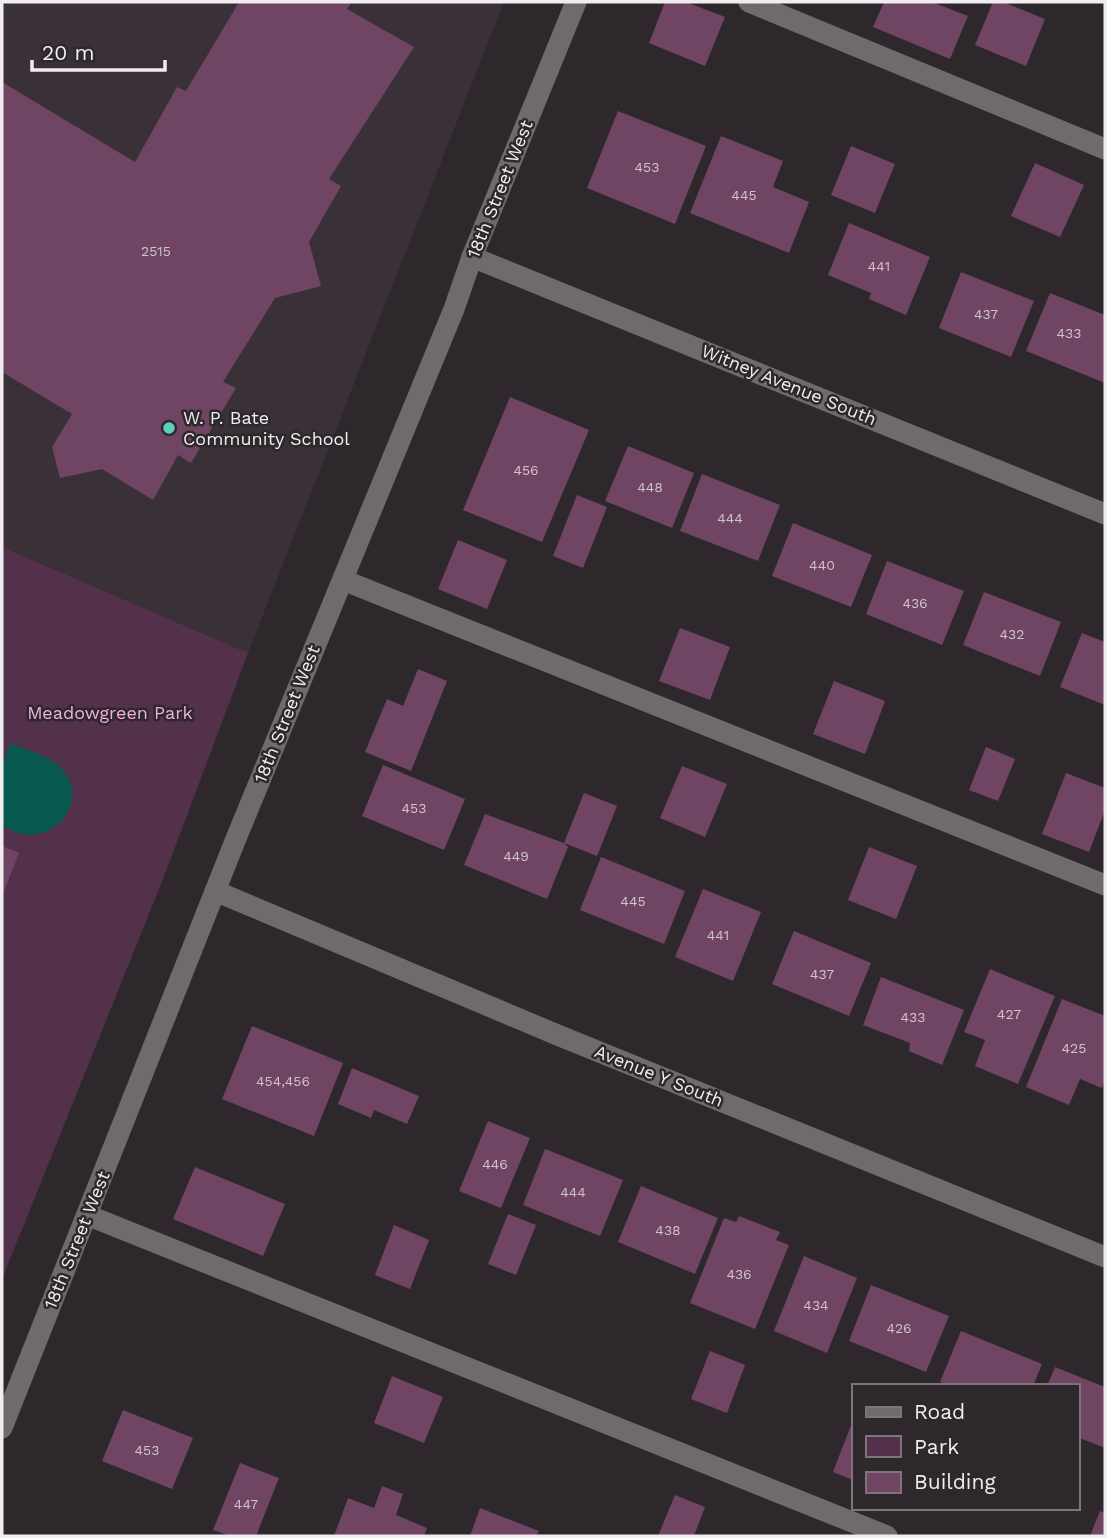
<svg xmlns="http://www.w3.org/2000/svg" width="1107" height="1538" font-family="'Work Sans',sans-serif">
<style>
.built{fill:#3a3037}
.green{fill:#54314b}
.water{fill:#08594f}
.building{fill:#6f4563}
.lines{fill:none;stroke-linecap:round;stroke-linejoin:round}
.lane{stroke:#706a6e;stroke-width:21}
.street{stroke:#706a6e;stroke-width:21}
.poi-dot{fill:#5bcebc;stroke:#2e282c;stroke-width:2.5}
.labels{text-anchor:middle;stroke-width:5;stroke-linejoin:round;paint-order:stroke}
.number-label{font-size:14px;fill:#d0c2cc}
.street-label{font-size:18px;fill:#f0ecef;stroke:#2e282c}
.poi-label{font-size:18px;fill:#f0ecef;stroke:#2e282c;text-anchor:start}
.park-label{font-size:18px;fill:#f3addf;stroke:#2e282c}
</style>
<rect width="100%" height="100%" fill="#2e282c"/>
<polygon class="built" points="2,2 504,2 248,653 2,547"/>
<polygon class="green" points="2,547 248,653 165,874 2,1279"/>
<path class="water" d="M10,743c16,7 37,12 50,24 30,28 0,74 -38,67 -6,-1 -14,-6 -20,-8v-60z"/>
<g class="building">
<polygon points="239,2 352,2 347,9 414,47 329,179 341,186 309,242 321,286 275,298 223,382 236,388 191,463 178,455 153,500 102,469 60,478 52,447 72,414 2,372 2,82 135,162 177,87 186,91"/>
<polygon points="665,2 686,2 725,17 705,66 649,43"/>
<polygon points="884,2 932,2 968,16 950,59 873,27"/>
<polygon points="993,2 1003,2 1045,19 1026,66 975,45"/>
<polygon points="618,111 706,146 675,224 587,188"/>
<polygon points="721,136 783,161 773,187 809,202 789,253 690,213"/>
<polygon points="851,146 895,164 875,213 831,195"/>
<polygon points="1035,163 1084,185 1060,237 1011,216"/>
<polygon points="849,223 930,257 906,315 869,299 871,293 828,275"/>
<polygon points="961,272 1034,301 1011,357 939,328"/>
<polygon points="1050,293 1105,315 1105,383 1026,351"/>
<polygon points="510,397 589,430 542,542 463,510"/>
<polygon points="628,446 694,473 672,528 605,501"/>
<polygon points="702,474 780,505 758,561 680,531"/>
<polygon points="577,495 607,507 583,568 553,556"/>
<polygon points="793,523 872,555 851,607 772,576"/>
<polygon points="458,540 507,560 487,609 438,589"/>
<polygon points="887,561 964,591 942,645 866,614"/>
<polygon points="984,592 1061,622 1040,676 963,645"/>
<polygon points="680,628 730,647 710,700 659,681"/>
<polygon points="1082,633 1105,642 1105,705 1060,687"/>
<polygon points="418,669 447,681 411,771 365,752 387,699 403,706"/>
<polygon points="834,681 885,701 865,754 813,734"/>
<polygon points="986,747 1015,759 998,801 969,790"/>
<polygon points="383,765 465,799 444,850 362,816"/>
<polygon points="682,766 727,784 705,837 660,818"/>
<polygon points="1066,773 1105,788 1105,810 1089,852 1042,834"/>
<polygon points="584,793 617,806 597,856 564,843 568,847 547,899 464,865 485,814 564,843"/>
<polygon points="2,846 19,853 2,896"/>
<polygon points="869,847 917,866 896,919 848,900"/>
<polygon points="601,857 685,891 664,944 580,910"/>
<polygon points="703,889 761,912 733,981 675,957"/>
<polygon points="794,931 871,963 849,1016 772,984"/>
<polygon points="990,969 1055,996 1018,1084 975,1066 985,1040 964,1032"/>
<polygon points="881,977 964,1010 942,1065 909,1051 910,1043 863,1025"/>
<polygon points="1062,999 1105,1016 1105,1079 1102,1088 1080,1079 1069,1105 1026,1087"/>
<polygon points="252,1026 343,1063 314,1136 222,1099"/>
<polygon points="352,1068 419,1096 407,1124 374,1110 371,1118 338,1104"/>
<polygon points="488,1121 530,1138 501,1208 459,1191"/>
<polygon points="545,1149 623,1180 600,1236 523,1205"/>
<polygon points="195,1167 285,1204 263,1256 173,1219"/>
<polygon points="641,1186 718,1218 695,1274 618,1242"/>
<polygon points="508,1214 536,1225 516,1275 488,1264"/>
<polygon points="739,1216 780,1232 776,1240 789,1245 755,1329 690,1303 724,1218 736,1222"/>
<polygon points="394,1225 429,1240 410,1289 375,1275"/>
<polygon points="804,1256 857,1278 827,1353 774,1331"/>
<polygon points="871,1285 949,1316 926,1372 849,1341"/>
<polygon points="961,1331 1042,1364 1033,1386 950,1386 940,1382"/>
<polygon points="710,1351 745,1365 727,1413 691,1399"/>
<polygon points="1055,1367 1105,1387 1105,1448 1077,1437 1077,1386 1047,1386"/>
<polygon points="392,1376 443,1397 424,1443 374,1423"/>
<polygon points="123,1410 193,1438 172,1489 102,1461"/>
<polygon points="853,1420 853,1480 833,1472"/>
<polygon points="240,1463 279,1478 256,1536 231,1536 213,1530"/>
<polygon points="382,1486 403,1494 396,1515 427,1528 424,1536 334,1536 348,1498 374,1508"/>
<polygon points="675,1495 705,1507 694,1536 658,1536"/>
<polygon points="480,1508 539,1531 536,1536 470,1536"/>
<polygon points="1100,1511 1105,1513 1105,1536 1090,1536"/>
</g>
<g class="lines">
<g class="lane">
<polyline points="749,2 1105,149"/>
<polyline points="343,580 1105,885"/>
<polyline points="87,1215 887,1536"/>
</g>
<g class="street">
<polyline points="472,257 1105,514"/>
<polyline points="215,891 560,1036 1105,1257"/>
<polyline points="2,1428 235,841 454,309 472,257 576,2"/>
</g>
</g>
<circle class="poi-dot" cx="169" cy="428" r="7"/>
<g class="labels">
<g class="number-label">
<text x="647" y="172">453</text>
<text x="744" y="200">445</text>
<text x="156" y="256">2515</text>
<text x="879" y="271">441</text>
<text x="986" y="319">437</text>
<text x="1069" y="338">433</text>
<text x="526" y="475">456</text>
<text x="650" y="492">448</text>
<text x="730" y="523">444</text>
<text x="822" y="570">440</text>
<text x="915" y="608">436</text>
<text x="1012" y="639">432</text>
<text x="414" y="813">453</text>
<text x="516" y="861">449</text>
<text x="633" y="906">445</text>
<text x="718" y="940">441</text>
<text x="822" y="979">437</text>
<text x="1009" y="1019">427</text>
<text x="913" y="1022">433</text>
<text x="1074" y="1053">425</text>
<text x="283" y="1086">454,456</text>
<text x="495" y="1169">446</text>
<text x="573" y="1197">444</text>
<text x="668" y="1235">438</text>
<text x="739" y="1279">436</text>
<text x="816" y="1310">434</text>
<text x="899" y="1333">426</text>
<text x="147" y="1455">453</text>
<text x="246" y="1509">447</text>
</g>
<g class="street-label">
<text transform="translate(500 189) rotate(-68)" y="6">18th Street West</text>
<text transform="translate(789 385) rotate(22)" y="6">Witney Avenue South</text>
<text transform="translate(287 714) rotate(-68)" y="6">18th Street West</text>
<text transform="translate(659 1076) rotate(22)" y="6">Avenue Y South</text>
<text transform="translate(77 1240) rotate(-68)" y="6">18th Street West</text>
</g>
<g class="poi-label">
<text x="183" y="424">W. P. Bate<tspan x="183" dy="21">Community School</tspan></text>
</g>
<g class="park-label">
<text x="110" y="719">Meadowgreen Park</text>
</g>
</g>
<rect width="1107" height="1538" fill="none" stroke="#f0ecef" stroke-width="7"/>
<rect x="852" y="1384" width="228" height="126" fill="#2e282c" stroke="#7c767a" stroke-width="2"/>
<rect x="866" y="1407" width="35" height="10" fill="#706a6e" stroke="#7c767a" stroke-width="2"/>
<text x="914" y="1419" font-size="21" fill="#f0ecef">Road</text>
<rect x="866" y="1436" width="35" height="21" fill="#54314b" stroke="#7c767a" stroke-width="2"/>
<text x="914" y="1454" font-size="21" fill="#f0ecef">Park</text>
<rect x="866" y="1472" width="35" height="21" fill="#6f4563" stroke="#7c767a" stroke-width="2"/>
<text x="914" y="1489" font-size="21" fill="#f0ecef">Building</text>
<path d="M32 60v10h133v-10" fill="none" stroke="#f0ecef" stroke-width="3.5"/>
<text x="42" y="60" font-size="21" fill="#f0ecef" stroke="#2e282c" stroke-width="5" paint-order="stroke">20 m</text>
</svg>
